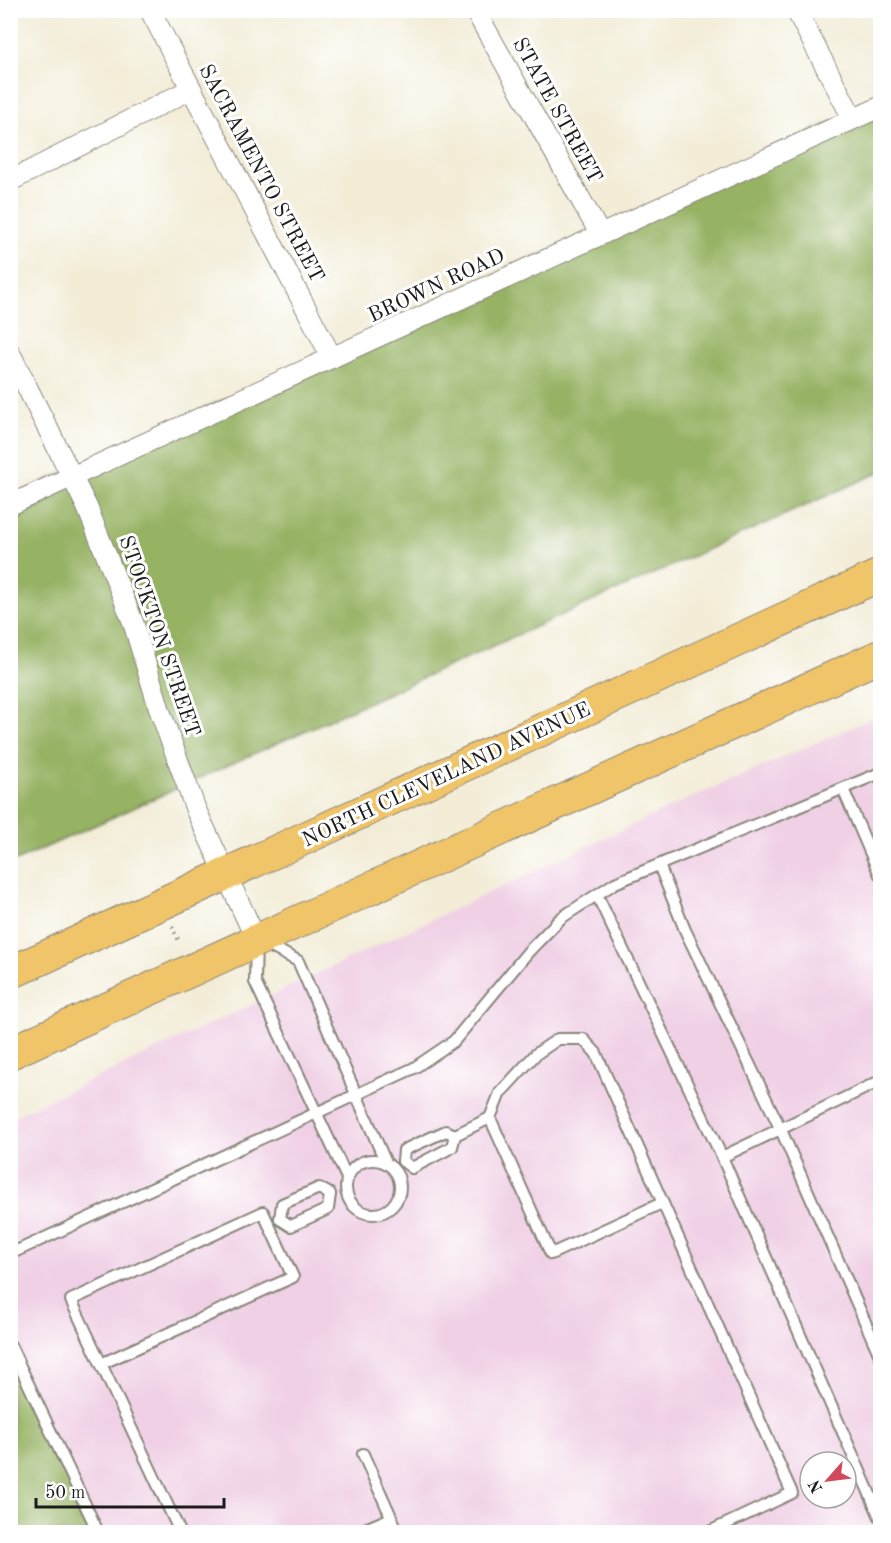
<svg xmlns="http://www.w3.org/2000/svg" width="891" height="1543" font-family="'Old Standard TT',serif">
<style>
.built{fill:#f0d0e5;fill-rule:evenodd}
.forest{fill:#96b263;stroke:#596740;stroke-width:1.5}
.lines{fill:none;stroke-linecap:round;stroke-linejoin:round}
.lane-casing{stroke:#88847a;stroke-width:14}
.street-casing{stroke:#88847a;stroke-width:22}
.primary-casing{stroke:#88847a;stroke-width:34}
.path{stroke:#88847a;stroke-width:4;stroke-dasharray:1.5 4.5;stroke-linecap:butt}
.lane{stroke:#fff;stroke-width:10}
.street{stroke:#fff;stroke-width:20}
.primary{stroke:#f0c469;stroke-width:32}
.labels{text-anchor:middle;stroke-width:6;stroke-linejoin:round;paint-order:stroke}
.street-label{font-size:21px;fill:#1c1c1c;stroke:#fff}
</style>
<rect width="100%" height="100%" fill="#fff"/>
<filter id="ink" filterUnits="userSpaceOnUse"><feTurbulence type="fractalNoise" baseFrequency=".0167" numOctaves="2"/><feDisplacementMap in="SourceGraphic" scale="12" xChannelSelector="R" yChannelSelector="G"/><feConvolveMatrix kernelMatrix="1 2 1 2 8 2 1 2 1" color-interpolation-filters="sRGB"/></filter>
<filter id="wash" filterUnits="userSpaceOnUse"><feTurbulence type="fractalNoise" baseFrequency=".008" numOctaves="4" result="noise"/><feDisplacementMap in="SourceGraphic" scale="24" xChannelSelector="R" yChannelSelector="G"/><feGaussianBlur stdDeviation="1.35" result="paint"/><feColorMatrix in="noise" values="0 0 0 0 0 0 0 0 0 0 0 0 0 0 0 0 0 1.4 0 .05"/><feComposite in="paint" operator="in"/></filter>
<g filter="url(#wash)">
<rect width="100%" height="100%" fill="#f3edd8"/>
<path class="built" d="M880,715v817h-782l-87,-180v-234l664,-313zM810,1462h36v36h-36z"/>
<g class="forest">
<polygon points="880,100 880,472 11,863 10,497"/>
<polygon points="11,1352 98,1532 11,1532"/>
</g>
</g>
<g filter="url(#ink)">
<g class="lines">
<defs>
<g id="lane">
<polyline points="843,789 880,875"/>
<polyline points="659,865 685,930 781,1130 880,1356"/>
<polyline points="597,895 722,1157 880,1517"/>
<polyline points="722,1157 880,1081"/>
<circle cx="373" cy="1187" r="27"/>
<polyline points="403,1161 412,1168 452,1147 455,1135 490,1118"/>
<polyline points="403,1161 404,1150 446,1131 455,1135"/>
<polyline points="347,1178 255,982 256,939 298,961 386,1163"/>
<polyline points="662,1203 551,1254 490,1118 500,1093 536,1054 558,1039 583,1039 596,1053 792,1493 709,1532"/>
<polyline points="280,1219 291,1226 328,1209 330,1194"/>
<polyline points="280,1219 282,1204 319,1188 330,1194"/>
<polyline points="10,1254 414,1068 454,1041 528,952 561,918 615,883 880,773"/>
<polyline points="10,1345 98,1532"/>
<polyline points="101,1364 293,1277 263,1212 71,1300 180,1532"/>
<polyline points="363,1454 398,1532"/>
<polyline points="358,1532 391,1518"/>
</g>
<g id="street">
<polyline points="150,10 332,358"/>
<polyline points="475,10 600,234"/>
<polyline points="796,10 853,119"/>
<polyline points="10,181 191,89"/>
<polyline points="10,353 87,507 133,622 160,711 196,810 256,939"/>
<polyline points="10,505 880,107"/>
</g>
<g id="primary">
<polyline points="10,973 880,575"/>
<polyline points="10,1053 880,656"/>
</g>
</defs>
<use href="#lane" class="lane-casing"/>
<use href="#street" class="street-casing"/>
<use href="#primary" class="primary-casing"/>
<polyline class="path" points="172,927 179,941"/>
<use href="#lane" class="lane"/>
<use href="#street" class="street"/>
<use href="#primary" class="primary"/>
</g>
</g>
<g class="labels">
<g class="street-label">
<text transform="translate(558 110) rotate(61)" y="7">STATE STREET</text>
<text transform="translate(262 173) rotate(62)" y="7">SACRAMENTO STREET</text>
<text transform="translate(436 285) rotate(-25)" y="7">BROWN ROAD</text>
<text transform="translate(160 636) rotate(71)" y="7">STOCKTON STREET</text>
<text transform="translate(446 774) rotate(-25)" y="7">NORTH CLEVELAND AVENUE</text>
</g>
</g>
<rect width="891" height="1543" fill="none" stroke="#fff" stroke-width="36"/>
<g transform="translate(828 1480) rotate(242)"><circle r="28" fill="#ffffff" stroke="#a4a4a4" stroke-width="1.5"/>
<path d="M0-4.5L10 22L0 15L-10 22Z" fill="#d1495b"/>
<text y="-9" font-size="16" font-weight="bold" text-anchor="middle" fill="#1c1c1c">N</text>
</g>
<path d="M36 1498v9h188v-9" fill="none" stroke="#1c1c1c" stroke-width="3"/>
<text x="45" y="1498" font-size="18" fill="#1c1c1c" stroke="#ffffff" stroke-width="4.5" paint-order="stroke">50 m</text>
</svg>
